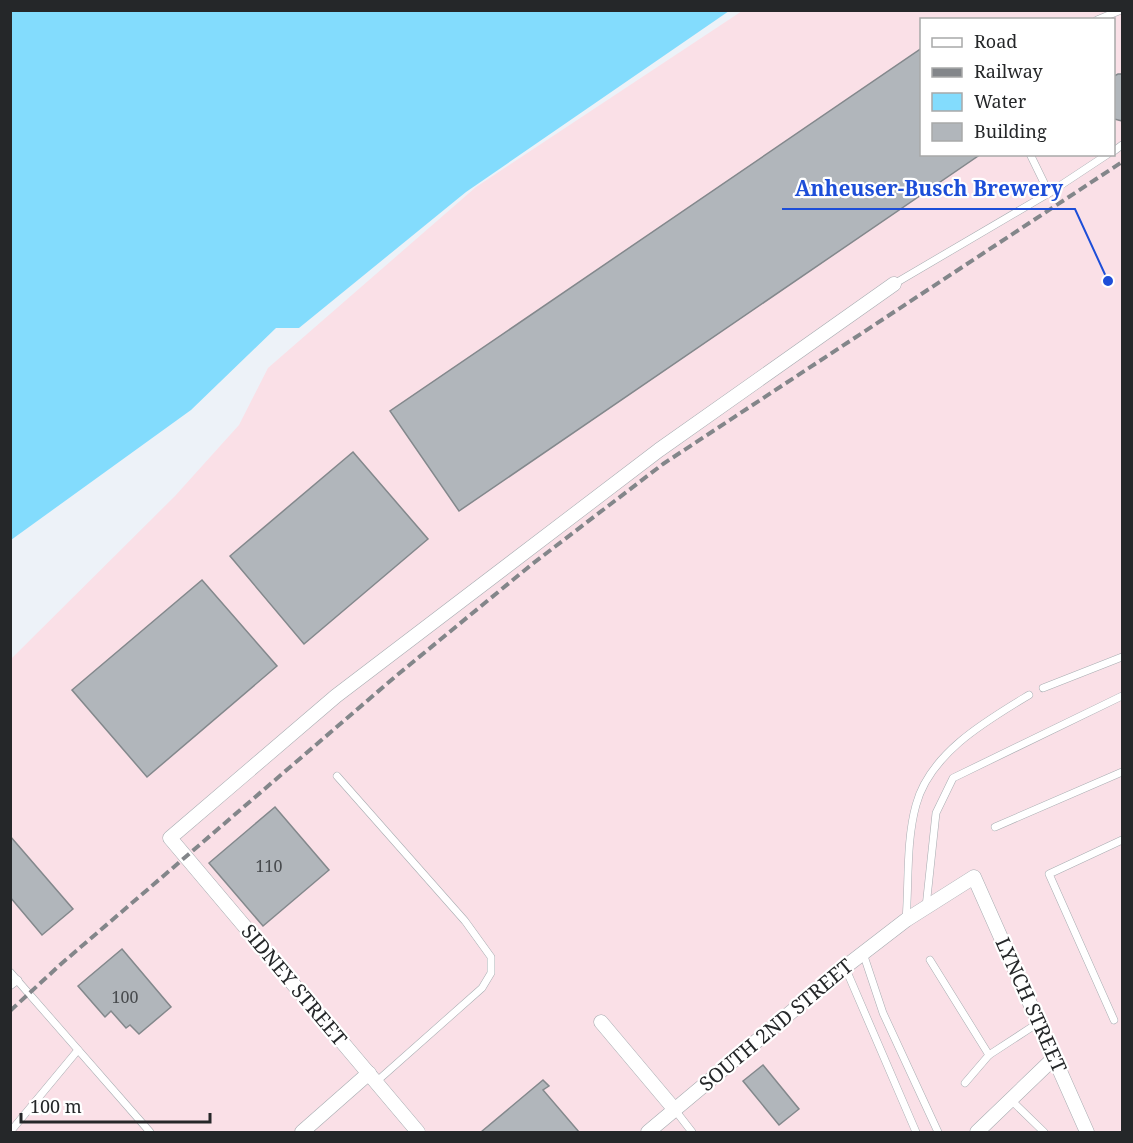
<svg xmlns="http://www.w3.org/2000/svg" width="1133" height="1143" font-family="'Noto Serif',serif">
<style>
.industrial{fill:#fae0e7;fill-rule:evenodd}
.water{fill:#83dcfd}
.building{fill:#b1b6bb;stroke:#83888c;stroke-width:1.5}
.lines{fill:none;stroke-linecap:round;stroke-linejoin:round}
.service-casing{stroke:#a7acb1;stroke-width:8}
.minor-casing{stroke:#a7acb1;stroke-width:15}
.service{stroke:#fff;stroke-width:7}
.minor{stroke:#fff;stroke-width:14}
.rail{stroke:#83868a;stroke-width:4;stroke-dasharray:9 4.5;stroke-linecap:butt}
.labels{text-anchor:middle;stroke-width:4.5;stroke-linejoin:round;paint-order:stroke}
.number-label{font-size:16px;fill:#484b4e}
.street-label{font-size:20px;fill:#252729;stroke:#fff}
.leader{fill:none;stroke:#1d4ed8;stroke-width:2}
.callout-dot{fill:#1d4ed8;stroke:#fff;stroke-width:2}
.callout-label{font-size:21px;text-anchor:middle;font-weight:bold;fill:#1d4ed8;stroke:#fff;stroke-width:4.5;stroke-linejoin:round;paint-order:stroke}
</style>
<rect width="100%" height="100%" fill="#edf2f8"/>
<path class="industrial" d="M742,11h380v1121h-1111v-473l164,-163 64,-71 29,-57 208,-181zM922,20h192v134h-192z"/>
<polygon class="water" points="11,10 729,10 729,11 466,192 299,328 276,328 191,410 11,540"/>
<g class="building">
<polygon points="922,48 922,154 981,154 459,511 390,411"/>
<polygon points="1118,74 1122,74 1122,121 1114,119 1114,76"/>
<polygon points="353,452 428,539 304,644 230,556"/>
<polygon points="202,580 277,666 147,777 72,690"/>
<polygon points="275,807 329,870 263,926 209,863"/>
<polygon points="10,836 73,909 42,935 10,897"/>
<polygon points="122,949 171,1007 139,1034 130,1025 126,1028 111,1011 105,1017 78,986"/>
<polygon points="763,1065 799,1109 779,1125 743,1081"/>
<polygon points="543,1080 549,1086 543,1090 579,1132 481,1132"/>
</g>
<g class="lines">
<defs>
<g id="service">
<polyline points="1097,20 1121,10"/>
<polyline points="1114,151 1122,145"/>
<polyline points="1049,193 1108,154"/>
<polyline points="894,284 1049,193 1030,154"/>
<polyline points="1043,688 1122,657"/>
<polyline points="337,776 465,921 491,957 491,973 482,988 376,1082"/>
<polyline points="995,827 1122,772"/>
<polyline points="926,907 936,813 953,778 1122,696"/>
<path d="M906,920c3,-37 0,-79 10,-115 14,-52 70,-84 113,-110"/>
<polyline points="863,953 883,1013 938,1132"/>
<polyline points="930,960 989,1055 1038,1023"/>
<polyline points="845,967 916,1132"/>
<polyline points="10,972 150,1132"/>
<polyline points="10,986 18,980"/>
<polyline points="1114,1020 1049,874 1122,840"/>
<polyline points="965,1083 989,1055"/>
<polyline points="1011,1100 1044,1132"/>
<polyline points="675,1110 692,1132"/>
<polyline points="10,1132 78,1050"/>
</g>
<g id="minor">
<polyline points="601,1022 675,1110"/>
<polyline points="302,1132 369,1073"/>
<polyline points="418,1132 170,838 336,696 659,450 894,284"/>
<polyline points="648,1132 845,967 906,920 974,877 1087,1132"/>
<polyline points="977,1132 1054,1058"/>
</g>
</defs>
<use href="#service" class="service-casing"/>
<use href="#minor" class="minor-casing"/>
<use href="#service" class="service"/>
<use href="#minor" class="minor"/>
<polyline class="rail" points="10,1011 61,964 396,676 531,565 663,464 1122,162"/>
</g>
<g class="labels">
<g class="number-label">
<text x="269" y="872">110</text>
<text x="125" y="1003">100</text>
</g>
<g class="street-label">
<text transform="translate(294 985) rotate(50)" y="7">SIDNEY STREET</text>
<text transform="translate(1031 1005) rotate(66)" y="7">LYNCH STREET</text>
<text transform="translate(776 1025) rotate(-40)" y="7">SOUTH 2ND STREET</text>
</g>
</g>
<path class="leader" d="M1108 281L1075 209H782"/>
<circle class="callout-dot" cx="1108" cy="281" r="6"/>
<g class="callout-label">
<text x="929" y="196">Anheuser-Busch Brewery</text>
</g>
<rect width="1133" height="1143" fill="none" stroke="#252729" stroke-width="24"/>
<rect x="920" y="18" width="195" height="138" fill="#ffffff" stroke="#a8a9a9" stroke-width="1.5"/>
<rect x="932" y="38" width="30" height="9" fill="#ffffff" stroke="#a8a9a9" stroke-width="1.5"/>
<text x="974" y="48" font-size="18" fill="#252729">Road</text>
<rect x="932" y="68" width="30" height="9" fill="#83868a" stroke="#a8a9a9" stroke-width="1.5"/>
<text x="974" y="78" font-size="18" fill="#252729">Railway</text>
<rect x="932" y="93" width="30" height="18" fill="#83dcfd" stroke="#a8a9a9" stroke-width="1.5"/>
<text x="974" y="108" font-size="18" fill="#252729">Water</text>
<rect x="932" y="123" width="30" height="18" fill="#b1b6bb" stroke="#a8a9a9" stroke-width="1.5"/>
<text x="974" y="138" font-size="18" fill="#252729">Building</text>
<path d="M21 1113v9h189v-9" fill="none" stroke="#252729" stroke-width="3"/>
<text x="30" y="1113" font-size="18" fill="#252729" stroke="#ffffff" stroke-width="4.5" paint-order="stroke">100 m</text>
</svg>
